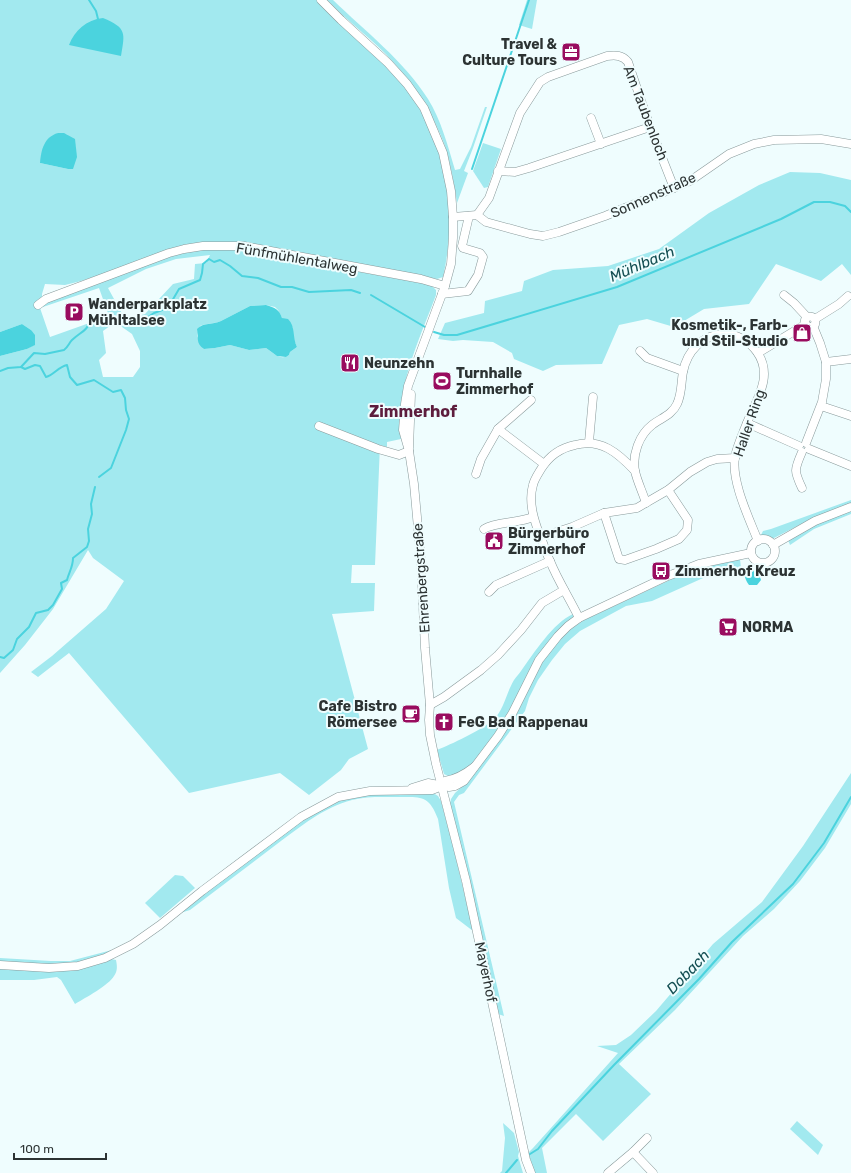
<svg xmlns="http://www.w3.org/2000/svg" width="851" height="1173" font-family="Rubik,sans-serif">
<style>
.green{fill:#a2e9ef;fill-rule:evenodd}
.water{fill:#4bd3de}
.lines{fill:none;stroke-linecap:round;stroke-linejoin:round}
.stream{stroke:#4bd3de;stroke-width:2}
.minor-casing{stroke:#899a9b;stroke-width:9}
.minor{stroke:#fff;stroke-width:8}
.labels{text-anchor:middle;stroke-width:4;stroke-linejoin:round;paint-order:stroke}
.poi-label{font-size:14px;font-weight:bold;fill:#2c3333;stroke:#effdfe;text-anchor:start}
.street-label{font-size:14px;fill:#2c3333;stroke:#effdfe}
.water-label{font-size:15px;font-style:italic;fill:#144f53;stroke:#effdfe}
.quarter-label{font-size:16px;font-weight:bold;fill:#5d1d3d;stroke:#effdfe}
</style>
<rect width="100%" height="100%" fill="#effdfe"/>
<g class="green">
<path d="M0,0h317c29,27 66,57 89,88 40,54 52,124 37,189l-6,2 -91,-17 -139,-19 -86,25 -40,13 -16,4 -20,-1 -3,10v7l124,-44 29,-6 19,-2 32,2 185,34 5,5v5c-16,43 -42,97 -35,144l-14,3v5l-7,-2 -5,120h-23l-1,18h24l-1,28 -42,3 36,135 -19,10 -8,11 -32,25 -29,-22 -91,20 -120,-140 -31,24 -7,-5 21,-16 54,-47 18,-28 -31,-23 -5,-8 -35,59 -28,36 -25,28v-317l27,-7 7,-4 -3,-15 -9,-6 -22,8zM58,133l10,2 5,34h-5l-28,-6zM210,255l-4,8 -11,1 -1,15 -21,5 -28,30 -20,5 -17,-31 38,-19 30,-10zM99,288l10,28 -59,21 -10,-29zM266,305l9,2 3,3 4,8 11,10v10l4,9 -7,5 -1,3c-8,6 -16,-2 -23,-7l-17,2 -19,-5 -15,3 -11,1 -7,-13 3,-10c7,-3 14,-2 21,-5l29,-15zM114,323l8,4 10,7 8,17v16l-7,10h-30l-4,-17 7,-7 -3,-22z"/>
<path d="M327,0h6c33,32 70,60 95,99 13,21 20,47 27,71l5,-1 11,-22 14,-40h2l-14,41 -9,23 4,2 -11,30c-3,-19 -6,-38 -12,-57 -11,-30 -29,-59 -51,-83 -20,-23 -46,-41 -67,-63z"/>
<polygon points="527,0 537,0 532,29 519,25"/>
<polygon points="483,143 501,149 488,187 484,188 473,171"/>
<polygon points="790,172 820,173 851,180 851,275 842,264 821,281 776,264 749,304 704,309 674,327 647,319 619,325 602,364 556,365 543,371 514,359 512,353 493,342 463,340 453,341 438,339 445,323 484,313 485,301 522,291 524,281 553,270 608,266 659,249 709,213 759,185"/>
<polygon points="851,500 851,503 815,517 774,538 767,538 761,535 763,531 771,529"/>
<polygon points="851,510 851,514 814,529 790,545 788,540 807,527"/>
<polygon points="740,559 741,568 734,569 729,568 712,574 652,601 626,606 580,631 565,644 552,660 538,680 529,698 525,711 464,793 459,795 454,802 504,1016 498,1014 450,804 451,799 455,793 471,778 514,720 533,679 547,654 558,641 571,629 584,620 698,567"/>
<path d="M573,614v5l-42,48 -23,50 -36,47 -11,10 -11,3 -6,-3 -7,-24c15,-6 42,-19 55,-29 12,-10 14,-28 22,-41 2,-3 5,-6 7,-9 13,-18 32,-48 52,-57z"/>
<polygon points="851,773 851,804 825,848 800,881 774,909 743,936 675,1010 619,1064 651,1094 603,1141 576,1114 542,1148 547,1173 534,1173 529,1159 529,1152 533,1148 618,1053 597,1046 616,1045 631,1035 656,1011 713,944 762,902 803,846"/>
<path d="M433,793l5,3 3,5 14,53 18,77 -17,-13 -7,-30 -11,-69c-9,-24 -17,-22 -40,-22 -16,0 -31,-1 -46,3 -28,7 -52,27 -75,44 -29,22 -58,44 -87,66l-13,4 133,-100 23,-12 26,-8z"/>
<polygon points="175,875 183,876 195,888 160,918 145,903"/>
<polygon points="112,950 113,952 80,962 62,965 0,962 0,958 51,961 70,961"/>
<path d="M111,959l5,1c1,5 2,11 -2,16 -5,9 -29,22 -39,28l-14,-24 -4,-3 -23,3h-34v-12l44,2z"/>
<polygon points="797,1121 823,1145 818,1155 790,1129"/>
<polygon points="503,1123 514,1133 519,1152 518,1156 523,1173 500,1173 502,1171 505,1138"/>
</g>
<g class="water">
<path d="M103,18c24,10 22,15 18,38l-52,-11c6,-15 17,-25 34,-27z"/>
<path d="M58,133h6l11,6 2,18 -4,12h-5l-28,-6c1,-13 4,-26 18,-30z"/>
<path d="M266,305c9,3 13,4 16,13l6,1c8,8 4,18 9,28l-7,5 -1,3 -3,2 -9,-1 -11,-8 -17,2 -19,-5 -15,3 -11,1c-9,-6 -5,-12 -7,-20 7,-7 15,-4 24,-8l29,-15z"/>
<polygon points="22,324 31,330 35,335 35,345 27,349 0,356 0,332"/>
<path d="M751,568c4,3 5,6 9,9l1,3 -4,5h-8c-4,-6 -8,-14 2,-17z"/>
</g>
<g class="lines">
<g class="stream">
<polyline points="89,0 96,11 98,19"/>
<polyline points="472,169 529,0"/>
<polyline points="371,295 425,327"/>
<polyline points="434,332 444,335 457,335 617,287 781,219 814,202 830,202 845,206 851,212"/>
<path d="M21,367l4,2 10,-4 5,1 6,11c8,-2 12,-10 21,-12l3,12 7,8 17,-5 19,12 8,-2 4,8 1,12 3,9 -3,11 -15,38 -12,9"/>
<path d="M0,371l8,-3 13,-1 13,-14 11,1 19,-4c4,-3 5,-7 8,-10 11,-10 13,-7 20,-21l6,-2 31,8 9,-1 16,-11 11,-4 7,-8 7,-12 21,-9 2,-7 1,-9 6,-5 5,3 6,-2 10,6 12,10 16,2 23,9h11l17,5 42,-2 9,3"/>
<path d="M0,657l4,1 9,-8 4,-11 12,-12 7,-14 12,-3 5,-5 9,-16 -1,-6 6,-3c2,-8 6,-13 6,-22l14,-11 2,-6 -1,-12 4,-15 -1,-10 4,-17"/>
<polyline points="530,1154 538,1149 552,1131 614,1065 699,979 732,942 793,884 824,843 851,797"/>
<polyline points="506,1173 517,1160"/>
</g>
<defs>
<g id="minor">
<polyline points="321,0 341,20 388,63 407,84 424,108 443,153 451,191 453,217 453,238 451,264 445,286 408,386 405,404 403,430 409,451 414,484 421,561 425,648 430,705 429,720 430,735 436,764 466,881 526,1160 531,1173"/>
<polyline points="591,118 601,144"/>
<polyline points="498,171 515,172 529,168 650,127"/>
<path d="M477,215l12,-17 31,-85 20,-31 8,-5 59,-21c9,-1 15,-1 21,6l22,65 24,61"/>
<polyline points="453,217 477,215 486,222 530,234 543,236 559,232 605,216 674,188 690,181 729,154 754,144 774,140 821,139 851,144"/>
<polyline points="442,294 468,291 478,275 483,257 480,253 463,248 462,246 469,216"/>
<polyline points="784,295 794,303 807,317"/>
<polyline points="38,305 46,299 169,253 184,249 203,246 244,246 421,279 445,286"/>
<circle cx="810" cy="322" r="5.5"/>
<polyline points="815,319 839,304 848,296"/>
<polyline points="640,351 647,358 683,371"/>
<polyline points="758,353 806,324"/>
<polyline points="826,362 851,359"/>
<polyline points="821,406 851,416"/>
<polyline points="747,423 799,446"/>
<polyline points="319,426 378,449 399,455 409,451"/>
<polyline points="498,429 544,464"/>
<polyline points="589,442 593,397"/>
<polyline points="806,443 822,402 826,379 826,362 820,343 813,326"/>
<polyline points="409,448 411,394"/>
<polyline points="809,449 851,466"/>
<path d="M802,452c-8,18 -8,19 0,36"/>
<polyline points="476,474 481,459 498,429 531,400"/>
<path d="M646,503c-3,-10 -9,-22 -11,-32 -3,-16 4,-36 17,-46 9,-7 20,-10 25,-21 5,-10 4,-22 6,-32 4,-21 19,-37 41,-38 13,0 25,7 33,18 17,24 -1,48 -10,71 -4,10 -10,23 -12,34 -4,24 14,61 23,84"/>
<polyline points="604,513 619,559 625,560 656,549 679,539 687,530 688,520 668,490"/>
<path d="M484,529c11,-7 35,-6 49,-12"/>
<polyline points="541,537 572,527 604,513 637,508 668,490 690,472 707,462 717,459 735,458"/>
<circle cx="763" cy="551" r="12"/>
<polyline points="773,545 815,521 851,507"/>
<polyline points="489,592 496,585 550,561"/>
<path d="M579,618c-9,-19 -21,-37 -29,-57 -4,-8 -6,-17 -10,-25 -6,-16 -12,-34 -7,-51 1,-5 5,-11 8,-16 8,-13 19,-21 34,-24 26,-7 43,8 60,26"/>
<polyline points="430,705 444,697 481,670 498,655 521,630 542,603 564,590"/>
<polyline points="412,788 428,783 449,787 455,786 464,781 498,736 512,714 539,660 558,636 568,626 579,618 668,576 699,564 751,553"/>
<path d="M0,965l49,3 29,-2 27,-8 28,-14 27,-19 42,-34 99,-74 37,-20 32,-6 62,-1 10,-4 3,-5c11,-2 19,-6 29,-14"/>
<polyline points="633,1152 653,1173"/>
<polyline points="608,1173 633,1152 647,1138"/>
</g>
</defs>
<use href="#minor" class="minor-casing"/>
<use href="#minor" class="minor"/>
</g>
<defs>
<symbol id="office-square" viewBox="-11 -11 22 22"><rect x="-9" y="-9" width="18" height="18" rx="4" fill="#990c5f" stroke="#effdfe"/><path d="M-6-3h4V-5.5h4V-3h4V5H-6ZM-1-4.5V-3h2v-1.5ZM-6 0V1H6V0Z" fill="#fff"/></symbol>
<symbol id="parking-square" viewBox="-11 -11 22 22"><rect x="-9" y="-9" width="18" height="18" rx="4" fill="#990c5f" stroke="#effdfe"/><path d="M-3.5-5.5H1a3.5 3.5 0 0 1 0 7H-1V5.5H-3.5ZM-1-3.4V-.6H.8a1.4 1.4 0 0 0 0-2.8Z" fill="#fff"/></symbol>
<symbol id="shop-square" viewBox="-11 -11 22 22"><rect x="-9" y="-9" width="18" height="18" rx="4" fill="#990c5f" stroke="#effdfe"/><path d="M-5-2.5h2.3a2.7 3.5 0 0 1 5.4 0H5L5.5 6h-11ZM-1.5-2.5h3a1.5 2.3 0 0 0-3 0Z" fill="#fff"/></symbol>
<symbol id="restaurant-square" viewBox="-11 -11 22 22"><rect x="-9" y="-9" width="18" height="18" rx="4" fill="#990c5f" stroke="#effdfe"/><path d="M-5-6h1v4h1v-4h1v4h1v-4h1v5L-1.5 .5V6h-2V.5L-5-1ZM5-6V6H3V1.5H1.5Q1.5-4 5-6Z" fill="#fff"/></symbol>
<symbol id="stadium-square" viewBox="-11 -11 22 22"><rect x="-9" y="-9" width="18" height="18" rx="4" fill="#990c5f" stroke="#effdfe"/><path d="M0-5a6.5 5 0 1 0 0 10a6.5 5 0 1 0 0-10ZM-3.5-1.8h7v3.6h-7Z" fill="#fff"/></symbol>
<symbol id="civic-square" viewBox="-11 -11 22 22"><rect x="-9" y="-9" width="18" height="18" rx="4" fill="#990c5f" stroke="#effdfe"/><path d="M-.6-6.5H3V-4.5H.6V-3L4-1V1h2V6H-6V1h2V-1L-.6-3ZM-1.2 2.5V6h2.4V2.5Z" fill="#fff"/></symbol>
<symbol id="bus-square" viewBox="-11 -11 22 22"><rect x="-9" y="-9" width="18" height="18" rx="4" fill="#990c5f" stroke="#effdfe"/><path d="M-5-6H5V4H4V6H2V4H-2V6H-4V4H-5ZM-3.5-4V0h7V-4ZM-3.5 1.2v1.5H-2V1.2ZM2 1.2v1.5H3.5V1.2Z" fill="#fff"/></symbol>
<symbol id="supermarket-square" viewBox="-11 -11 22 22"><rect x="-9" y="-9" width="18" height="18" rx="4" fill="#990c5f" stroke="#effdfe"/><path d="M-6-5.5h2.5l.6 2H6L4.5 2H-2.5L-4.4-4H-6ZM-1.5 3.2a1.3 1.3 0 1 0 .1 0ZM3 3.2a1.3 1.3 0 1 0 .1 0Z" fill="#fff"/></symbol>
<symbol id="cafe-square" viewBox="-11 -11 22 22"><rect x="-9" y="-9" width="18" height="18" rx="4" fill="#990c5f" stroke="#effdfe"/><path d="M-5.5-4.5H6V0H3Q3 3.5 0 3.5H-2.5Q-5.5 3.5-5.5 0ZM3-3.2v2h1.7v-2ZM-6 4.5H4V6H-6Z" fill="#fff"/></symbol>
<symbol id="church-square" viewBox="-11 -11 22 22"><rect x="-9" y="-9" width="18" height="18" rx="4" fill="#990c5f" stroke="#effdfe"/><path d="M-1.2-6h2.4v3.5h3.3v2.4h-3.3V6h-2.4V-.1h-3.3v-2.4h3.3Z" fill="#fff"/></symbol>
</defs>
<g fill-rule="evenodd">
<use href="#office-square" x="560" y="41" width="22" height="22"/>
<use href="#parking-square" x="63" y="301" width="22" height="22"/>
<use href="#shop-square" x="791" y="322" width="22" height="22"/>
<use href="#restaurant-square" x="339" y="352" width="22" height="22"/>
<use href="#stadium-square" x="431" y="370" width="22" height="22"/>
<use href="#civic-square" x="483" y="530" width="22" height="22"/>
<use href="#bus-square" x="650" y="560" width="22" height="22"/>
<use href="#supermarket-square" x="717" y="616" width="22" height="22"/>
<use href="#cafe-square" x="400" y="703" width="22" height="22"/>
<use href="#church-square" x="433" y="711" width="22" height="22"/>
</g>
<g class="labels">
<g class="poi-label">
<text x="557" y="49" text-anchor="end">Travel &amp;<tspan x="557" dy="16">Culture Tours</tspan></text>
<text x="88" y="309">Wanderparkplatz<tspan x="88" dy="16">Mühltalsee</tspan></text>
<text x="788" y="330" text-anchor="end">Kosmetik-, Farb-<tspan x="788" dy="16">und Stil-Studio</tspan></text>
<text x="364" y="368">Neunzehn</text>
<text x="456" y="378">Turnhalle<tspan x="456" dy="16">Zimmerhof</tspan></text>
<text x="508" y="538">Bürgerbüro<tspan x="508" dy="16">Zimmerhof</tspan></text>
<text x="675" y="576">Zimmerhof Kreuz</text>
<text x="742" y="632">NORMA</text>
<text x="397" y="711" text-anchor="end">Cafe Bistro<tspan x="397" dy="16">Römersee</tspan></text>
<text x="458" y="727">FeG Bad Rappenau</text>
</g>
<g class="street-label">
<text transform="translate(646 113) rotate(69)" y="5">Am Taubenloch</text>
<text transform="translate(653 195) rotate(-24)" y="5">Sonnenstraße</text>
<text transform="translate(297 258) rotate(10)" y="5">Fünfmühlentalweg</text>
<text transform="translate(749 423) rotate(-71)" y="5">Haller Ring</text>
<text transform="translate(421 578) rotate(-94)" y="5">Ehrenbergstraße</text>
<text transform="translate(486 972) rotate(78)" y="5">Mayerhof</text>
</g>
<g class="water-label">
<text transform="translate(642 264) rotate(-23)" y="5">Mühlbach</text>
<text transform="translate(688 972) rotate(-46)" y="5">Dobach</text>
</g>
<g class="quarter-label">
<text x="413" y="417">Zimmerhof</text>
</g>
</g>
<path d="M14 1153v6h92v-6" fill="none" stroke="#2c3333" stroke-width="2"/>
<text x="20" y="1153" font-size="12" fill="#2c3333" stroke="#effdfe" stroke-width="3" paint-order="stroke">100 m</text>
</svg>
